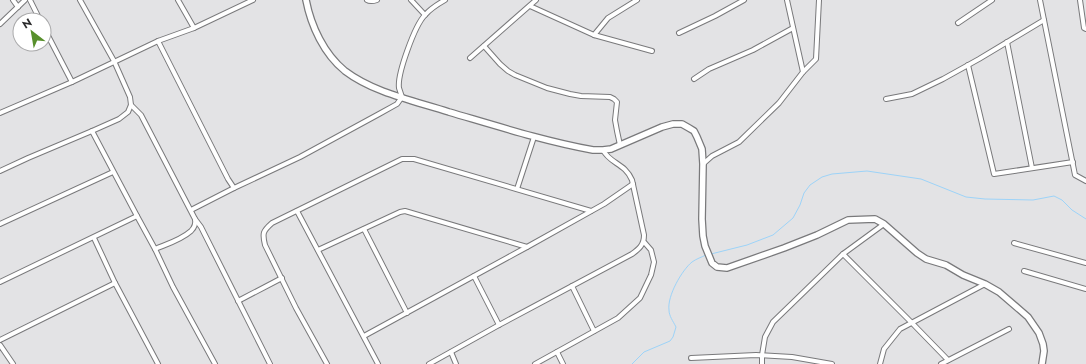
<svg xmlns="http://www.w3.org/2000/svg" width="1086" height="364" font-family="Jost,sans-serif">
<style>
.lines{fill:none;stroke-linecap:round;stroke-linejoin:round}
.stream{stroke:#9dd3f8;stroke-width:1}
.street-casing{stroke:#79797b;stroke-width:6}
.secondary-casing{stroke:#79797b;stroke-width:8}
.street{stroke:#fff;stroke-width:4}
.secondary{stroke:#fff;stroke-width:5.5}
</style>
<rect width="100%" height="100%" fill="#e3e3e5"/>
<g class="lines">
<g class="stream">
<polyline points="711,254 747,245 773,235 793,218 800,205 804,193 810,185 822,177 832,174 867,171 921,179 966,197 985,199 1033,200 1054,196 1062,200 1072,210 1086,219"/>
<path d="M632,364l12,-12 26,-11 3,-4 3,-10c-3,-6 -7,-11 -7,-17 -2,-14 13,-40 23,-48 4,-3 10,-5 14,-7"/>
</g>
<defs>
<g id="street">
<polyline points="13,0 18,7"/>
<polyline points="30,0 40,20"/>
<polyline points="178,0 194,28"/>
<path d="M367,0c3,2 7,1 10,0"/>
<polyline points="411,0 425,15"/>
<polyline points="1040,0 1075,175 1086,181"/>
<polyline points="1080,0 1084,28 1086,29"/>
<polyline points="530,6 594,35 652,51"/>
<polyline points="958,23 992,0"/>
<polyline points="0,24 25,0"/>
<polyline points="44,28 72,82"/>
<polyline points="679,33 715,16 744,0"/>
<polyline points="594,35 608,18 637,0"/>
<polyline points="158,41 228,179 234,188"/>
<polyline points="1007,42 1032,168"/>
<polyline points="484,46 500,64 508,71 515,75 547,88 570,94 581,96 610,97 614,99 617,102 615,120 617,131 620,145"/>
<polyline points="470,58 536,0"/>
<polyline points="968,65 994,174 1073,162"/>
<polyline points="803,72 816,59 819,0"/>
<polyline points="694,79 709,69 753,50 793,28"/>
<polyline points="886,99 912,94 943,79 979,59 1044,20"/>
<polyline points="131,105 141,115 195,219 201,227 270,364"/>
<polyline points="0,113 72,82 158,41 194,28 253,0"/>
<polyline points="92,131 137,216 155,249 173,287 215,364"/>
<polyline points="703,164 712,156 739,142 779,103 803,72 787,0"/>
<polyline points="0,171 28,158 92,131 119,119 128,112 131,105 130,97 114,61 80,0"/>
<polyline points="517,189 534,137"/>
<path d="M191,210l43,-22 66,-31 79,-43 18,-10 5,-7c-1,-3 -2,-6 -3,-9 -2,-14 16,-63 26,-73 6,-7 13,-11 20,-15"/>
<polyline points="297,211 378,364"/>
<polyline points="0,224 113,172"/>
<polyline points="364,229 407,313"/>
<polyline points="94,238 115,283 158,364"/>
<polyline points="1014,243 1086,263"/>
<path d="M155,249c12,-5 26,-9 36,-18 3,-3 5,-7 4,-12"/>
<polyline points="318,250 400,212 405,211 527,247"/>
<polyline points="843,254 912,323 948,360"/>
<polyline points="1024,271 1086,289"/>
<polyline points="474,276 499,325"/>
<polyline points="0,282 137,216"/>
<polyline points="572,286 594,331"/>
<polyline points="238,301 282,278"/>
<polyline points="364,336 527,247 604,204 633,184"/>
<polyline points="0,340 115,283"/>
<polyline points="0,345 13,364"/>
<polyline points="451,352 456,364"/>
<polyline points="557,352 563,364"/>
<polyline points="691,358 756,355 792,357 832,364"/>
<path d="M327,364l-31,-56 -31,-63c-3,-12 -2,-14 7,-22l130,-64h12l177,52"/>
<path d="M429,364l70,-39 133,-71c7,-5 12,-9 12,-19l-12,-55c-7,-17 -22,-16 -29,-30"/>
<polyline points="535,364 618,318 640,298 651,275 654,262 651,250 644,242"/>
<polyline points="762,364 762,355 765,337 773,322 843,254 884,224"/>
<polyline points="880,364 884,349 900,329 985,284"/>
<polyline points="941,364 1009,329"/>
</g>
<path id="secondary" d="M306,0c5,26 18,54 39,71 29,22 70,30 104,41 48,14 95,29 144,38h10l8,-1 51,-22 11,-3h9l7,4 5,3 3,6 5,12 1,15 -1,55 1,17 2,10 7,17 5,4 10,1 57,-20 33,-13 31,-15 27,-1 9,5 33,29 9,6 20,6 17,10 22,9 14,8 21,18 8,7 11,16 4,11 1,7 -2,13"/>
</defs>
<use href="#street" class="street-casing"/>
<use href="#secondary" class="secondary-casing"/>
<use href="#street" class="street"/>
<use href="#secondary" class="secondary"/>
</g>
<g transform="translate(32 32) rotate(329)"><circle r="19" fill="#ffffff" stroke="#aaaaab"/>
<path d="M0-3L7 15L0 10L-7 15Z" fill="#58902c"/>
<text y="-6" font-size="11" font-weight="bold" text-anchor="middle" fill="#2b2b2c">N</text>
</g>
</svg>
